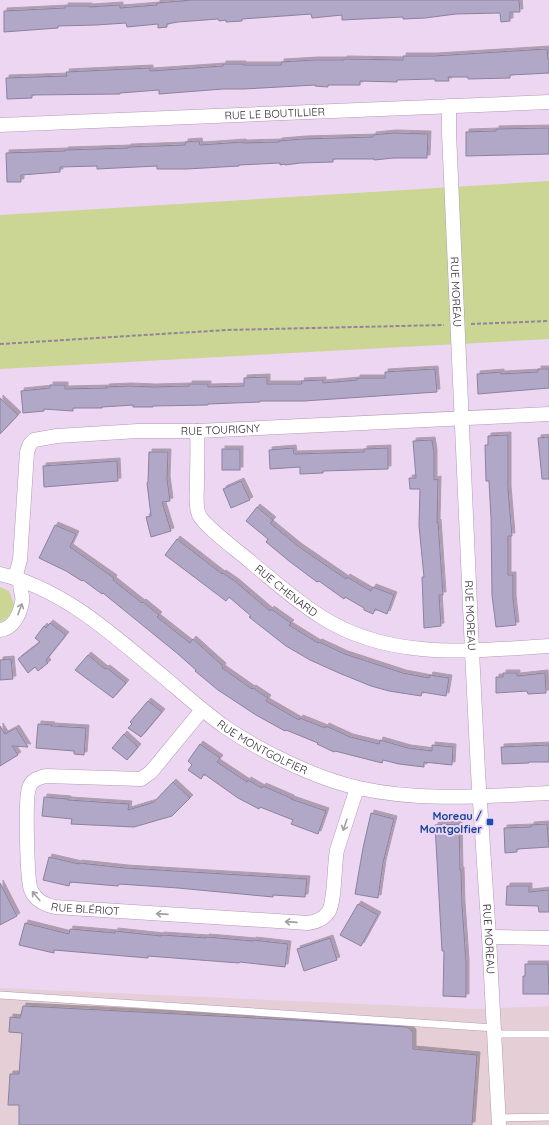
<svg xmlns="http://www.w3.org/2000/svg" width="549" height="1125" font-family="Quicksand,sans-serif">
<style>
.industrial{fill:#e6ced7}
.green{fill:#cbd694}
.building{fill:#b0a8c6;stroke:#89829f;filter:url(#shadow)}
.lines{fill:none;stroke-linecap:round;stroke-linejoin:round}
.lane-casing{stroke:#b19bb4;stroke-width:8}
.street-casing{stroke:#b19bb4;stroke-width:15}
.path{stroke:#958497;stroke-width:2;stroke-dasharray:4 2;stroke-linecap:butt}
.lane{stroke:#fff;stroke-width:7}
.street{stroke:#fff;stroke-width:14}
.oneway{stroke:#a39fa3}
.transit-dot{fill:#1a4fb4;stroke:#edd6f1;stroke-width:1.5}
.labels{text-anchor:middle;stroke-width:4;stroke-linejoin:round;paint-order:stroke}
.street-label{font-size:11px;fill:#322933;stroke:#edd6f1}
.transit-label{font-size:11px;font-weight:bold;fill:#164399;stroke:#edd6f1;text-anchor:end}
</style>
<defs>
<filter id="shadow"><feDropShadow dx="3" dy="-3" stdDeviation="0" flood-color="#0004"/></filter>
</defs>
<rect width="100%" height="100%" fill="#edd6f1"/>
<polygon class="industrial" points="0,988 477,1009 549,1006 549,1125 0,1125"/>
<g class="green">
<polygon points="549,181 549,339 0,369 0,215"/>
<path d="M0,587l9,4 5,13c-2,8 -5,15 -14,18z"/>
</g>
<g class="building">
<polygon points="192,0 519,0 520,12 510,12 510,21 501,22 500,13 456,14 425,18 403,19 403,17 342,20 342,15 312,18 311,14 242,19 242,21 226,22 226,20 219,21 218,19 178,22 167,24 167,27 158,28 158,24 127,27 126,23 96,25 58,26 58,28 4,32 4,11 65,8 65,6 89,6 89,7 120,5 120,8 157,5 157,3"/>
<polygon points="547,49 548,59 549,59 549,73 510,75 510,78 468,79 468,77 448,77 449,81 435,81 435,79 397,80 397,82 360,81 360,85 328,85 328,87 315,86 315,85 244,89 223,89 159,94 159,90 120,93 120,94 32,95 32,98 7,99 6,78 67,76 66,72 150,68 150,71 223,66 223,64 243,64 243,65 281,65 281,62 315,60 344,60 344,59 403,60 403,56 434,56"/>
<polygon points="549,128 549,154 466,156 466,132 496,131 496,129"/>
<polygon points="393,133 428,134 427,158 394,158 374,160 374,159 333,159 333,162 300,163 285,165 285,164 280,165 280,163 239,165 239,166 187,169 157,169 157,166 97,169 97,166 60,167 60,172 21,175 21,182 7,182 6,153 65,151 65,150 128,148 128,147 185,145 185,142 199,141 200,145 243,142 243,143 279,142 279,141 303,139 373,137 373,135"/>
<polygon points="435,369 437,392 304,401 260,401 260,402 208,404 208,405 153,406 153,407 133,407 133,405 102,407 102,408 73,408 73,411 44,409 44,411 23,413 21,391 50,388 50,385 65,385 65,389 107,388 106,387 128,386 153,387 189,386 189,384 208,384 208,387 244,386 244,378 267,377 267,384 302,384 301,381 323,380 323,383 357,380 357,378 385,378 385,372"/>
<polygon points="538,369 549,369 549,388 478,394 477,374 501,372 501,374 538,372"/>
<polygon points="0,398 18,415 0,434"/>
<polygon points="508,435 508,489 512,536 508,536 508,575 513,575 513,598 516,625 496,627 492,595 491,518 489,481 486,481 485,445 488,445 488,436"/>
<polygon points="549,437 549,479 542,479 538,438"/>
<polygon points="432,440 434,452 434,480 438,479 437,523 438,522 443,595 439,595 441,626 424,628 422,577 424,577 419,526 420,489 410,489 409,478 416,478 413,441"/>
<polygon points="293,448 294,454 364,452 364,449 388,448 388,469 323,471 323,473 300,474 300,467 270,469 269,450"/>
<rect x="222" y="449" width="18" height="21"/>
<polygon points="149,452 168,452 167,479 170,501 162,502 171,531 151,537 146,517 151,516 147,483 148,482"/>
<polygon points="117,461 118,481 44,487 43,466"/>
<polygon points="241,481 250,500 231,508 223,489"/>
<polygon points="257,507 273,520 270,523 298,546 346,579 347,577 371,591 373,587 394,595 387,614 375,609 373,614 364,610 364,608 345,597 344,599 319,581 317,582 289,561 266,542 268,539 246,521"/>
<polygon points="55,525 76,534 70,547 114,578 113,580 142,603 143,602 159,615 157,617 190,643 193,639 223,666 222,668 252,689 253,688 268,698 266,701 299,720 300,718 325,728 326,726 350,737 379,744 380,740 408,748 432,751 432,745 453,747 452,765 424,762 424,767 399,764 383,760 382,763 335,751 334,752 317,744 318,743 286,730 285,731 256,715 218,690 195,671 196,670 178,654 103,593 102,594 83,580 82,581 66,571 39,558"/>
<polygon points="177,539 222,574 223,573 236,582 270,611 271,609 291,623 289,625 318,643 319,642 345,654 403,673 429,678 430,675 449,678 446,696 422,692 421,696 389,691 371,686 339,673 310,660 286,646 249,617 251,616 229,597 226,601 165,555"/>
<polygon points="50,623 66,635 46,660 48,663 38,671 35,667 28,673 18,659 40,642 35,638 44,626 46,628"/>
<polygon points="88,655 105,669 107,668 126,683 113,698 75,670"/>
<polygon points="11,659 13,679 0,680 0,660"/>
<polygon points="503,673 517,673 517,676 545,673 546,693 528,694 527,691 496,693 496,677 503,677"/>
<polygon points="148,701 162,712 141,737 128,728 132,724 130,722"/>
<polygon points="38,724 52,725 51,726 86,728 84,755 74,754 74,751 36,748"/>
<polygon points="0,726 5,734 16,728 28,747 12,746 18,755 0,766"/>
<polygon points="124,734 138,747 127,760 112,748"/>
<polygon points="200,744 220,758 217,762 247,782 248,780 262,788 263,786 291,798 291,799 326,811 318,834 291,824 293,820 260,807 259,809 238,798 204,774 201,779 188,770 192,765 188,761"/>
<polygon points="549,745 549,762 529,762 529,763 502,764 501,747"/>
<polygon points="173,782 190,798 172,816 134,827 71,824 72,819 42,816 44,797 68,799 68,800 129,804 128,810 154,802"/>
<polygon points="371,813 394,819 383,863 378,898 355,894 363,848"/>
<polygon points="459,824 460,870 461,870 462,905 466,962 466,997 443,996 444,951 442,951 435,825"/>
<polygon points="547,824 549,847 517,849 517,852 505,853 504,828 531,827 531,825"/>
<polygon points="49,857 79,864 79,863 125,868 307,879 305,897 273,895 273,897 178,888 119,884 118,886 70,882 69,886 43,880"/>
<polygon points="0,883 17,916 0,925"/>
<polygon points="507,886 529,886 529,892 549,890 549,912 539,912 538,906 506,905"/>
<polygon points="358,904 378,915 361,946 340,935"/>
<polygon points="25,923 69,934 70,929 115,933 115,931 161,936 161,935 206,938 206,937 253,941 253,940 288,944 285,967 240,962 239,963 148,956 148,958 54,950 54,953 19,945"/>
<polygon points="330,938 337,960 304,971 297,949"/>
<polygon points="525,964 548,964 549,994 523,994 523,976 525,976"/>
<polygon points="23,1006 313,1021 407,1027 413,1032 413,1049 477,1055 472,1125 19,1125 19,1105 8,1105 10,1074 19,1074 22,1033 9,1032 10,1017 20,1018"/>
</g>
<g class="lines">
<defs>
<g id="lane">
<polyline points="0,995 494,1028"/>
<polyline points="494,1034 549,1034"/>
<polyline points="499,1118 549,1117"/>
</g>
<g id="street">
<path id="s1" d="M449,106v27l23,518 6,121 11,165 10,188"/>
<path id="s2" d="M0,125l549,-23"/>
<path id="s3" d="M197,431c1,17 0,34 0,51 0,11 -2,24 2,33 5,11 43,39 54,49 22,18 43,37 67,52 69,45 151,35 229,30"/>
<path id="s4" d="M0,574c65,15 115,63 165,104 20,17 39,34 60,49 35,24 92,52 134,61 62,14 127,8 190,5"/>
<path id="s5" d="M15,578l5,-18 7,-108 3,-8 4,-4 23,-4 81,-5h59l352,-17"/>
<path d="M0,630c13,-1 20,-16 22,-28 2,-8 -4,-13 -1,-22"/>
<path id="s6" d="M202,710l-51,62 -10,7 -95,-3c-8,2 -15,4 -17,12 -4,10 -2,93 2,102 5,11 14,15 24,17l253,16c8,-1 16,-4 21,-12 6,-11 5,-46 8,-61l20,-62"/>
<polyline points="489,937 549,938"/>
</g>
</defs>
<use href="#lane" class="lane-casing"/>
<use href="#street" class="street-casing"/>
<g class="path">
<polyline points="471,324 549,321"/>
<polyline points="0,344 226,330 444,325"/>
</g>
<use href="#lane" class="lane"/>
<use href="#street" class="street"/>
</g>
<defs><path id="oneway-shaft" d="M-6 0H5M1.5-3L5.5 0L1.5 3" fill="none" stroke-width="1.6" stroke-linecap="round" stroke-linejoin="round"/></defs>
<g class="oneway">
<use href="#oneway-shaft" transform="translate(20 609) rotate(-70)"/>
<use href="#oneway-shaft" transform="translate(345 825) rotate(109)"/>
<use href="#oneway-shaft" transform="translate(36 896) rotate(-130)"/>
<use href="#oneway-shaft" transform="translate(162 914) rotate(-176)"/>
<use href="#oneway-shaft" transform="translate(291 922) rotate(-176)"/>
</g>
<rect class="transit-dot" x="486" y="818" width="8" height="8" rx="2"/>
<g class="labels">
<g class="street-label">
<text dy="4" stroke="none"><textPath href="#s2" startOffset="275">RUE LE BOUTILLIER</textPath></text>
<text dy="4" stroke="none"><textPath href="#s1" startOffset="186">RUE MOREAU</textPath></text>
<text dy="4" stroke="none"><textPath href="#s5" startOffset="328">RUE TOURIGNY</textPath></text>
<text dy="4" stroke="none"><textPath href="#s3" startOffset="200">RUE CHENARD</textPath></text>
<text dy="4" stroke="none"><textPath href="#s1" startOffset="510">RUE MOREAU</textPath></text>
<text dy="4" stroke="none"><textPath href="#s4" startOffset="317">RUE MONTGOLFIER</textPath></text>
<text dy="4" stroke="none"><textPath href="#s6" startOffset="373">RUE BLÉRIOT</textPath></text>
<text dy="4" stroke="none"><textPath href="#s1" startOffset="834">RUE MOREAU</textPath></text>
</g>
<g class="transit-label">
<text x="482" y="820">Moreau /<tspan x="482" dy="13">Montgolfier</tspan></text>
</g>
</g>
</svg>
